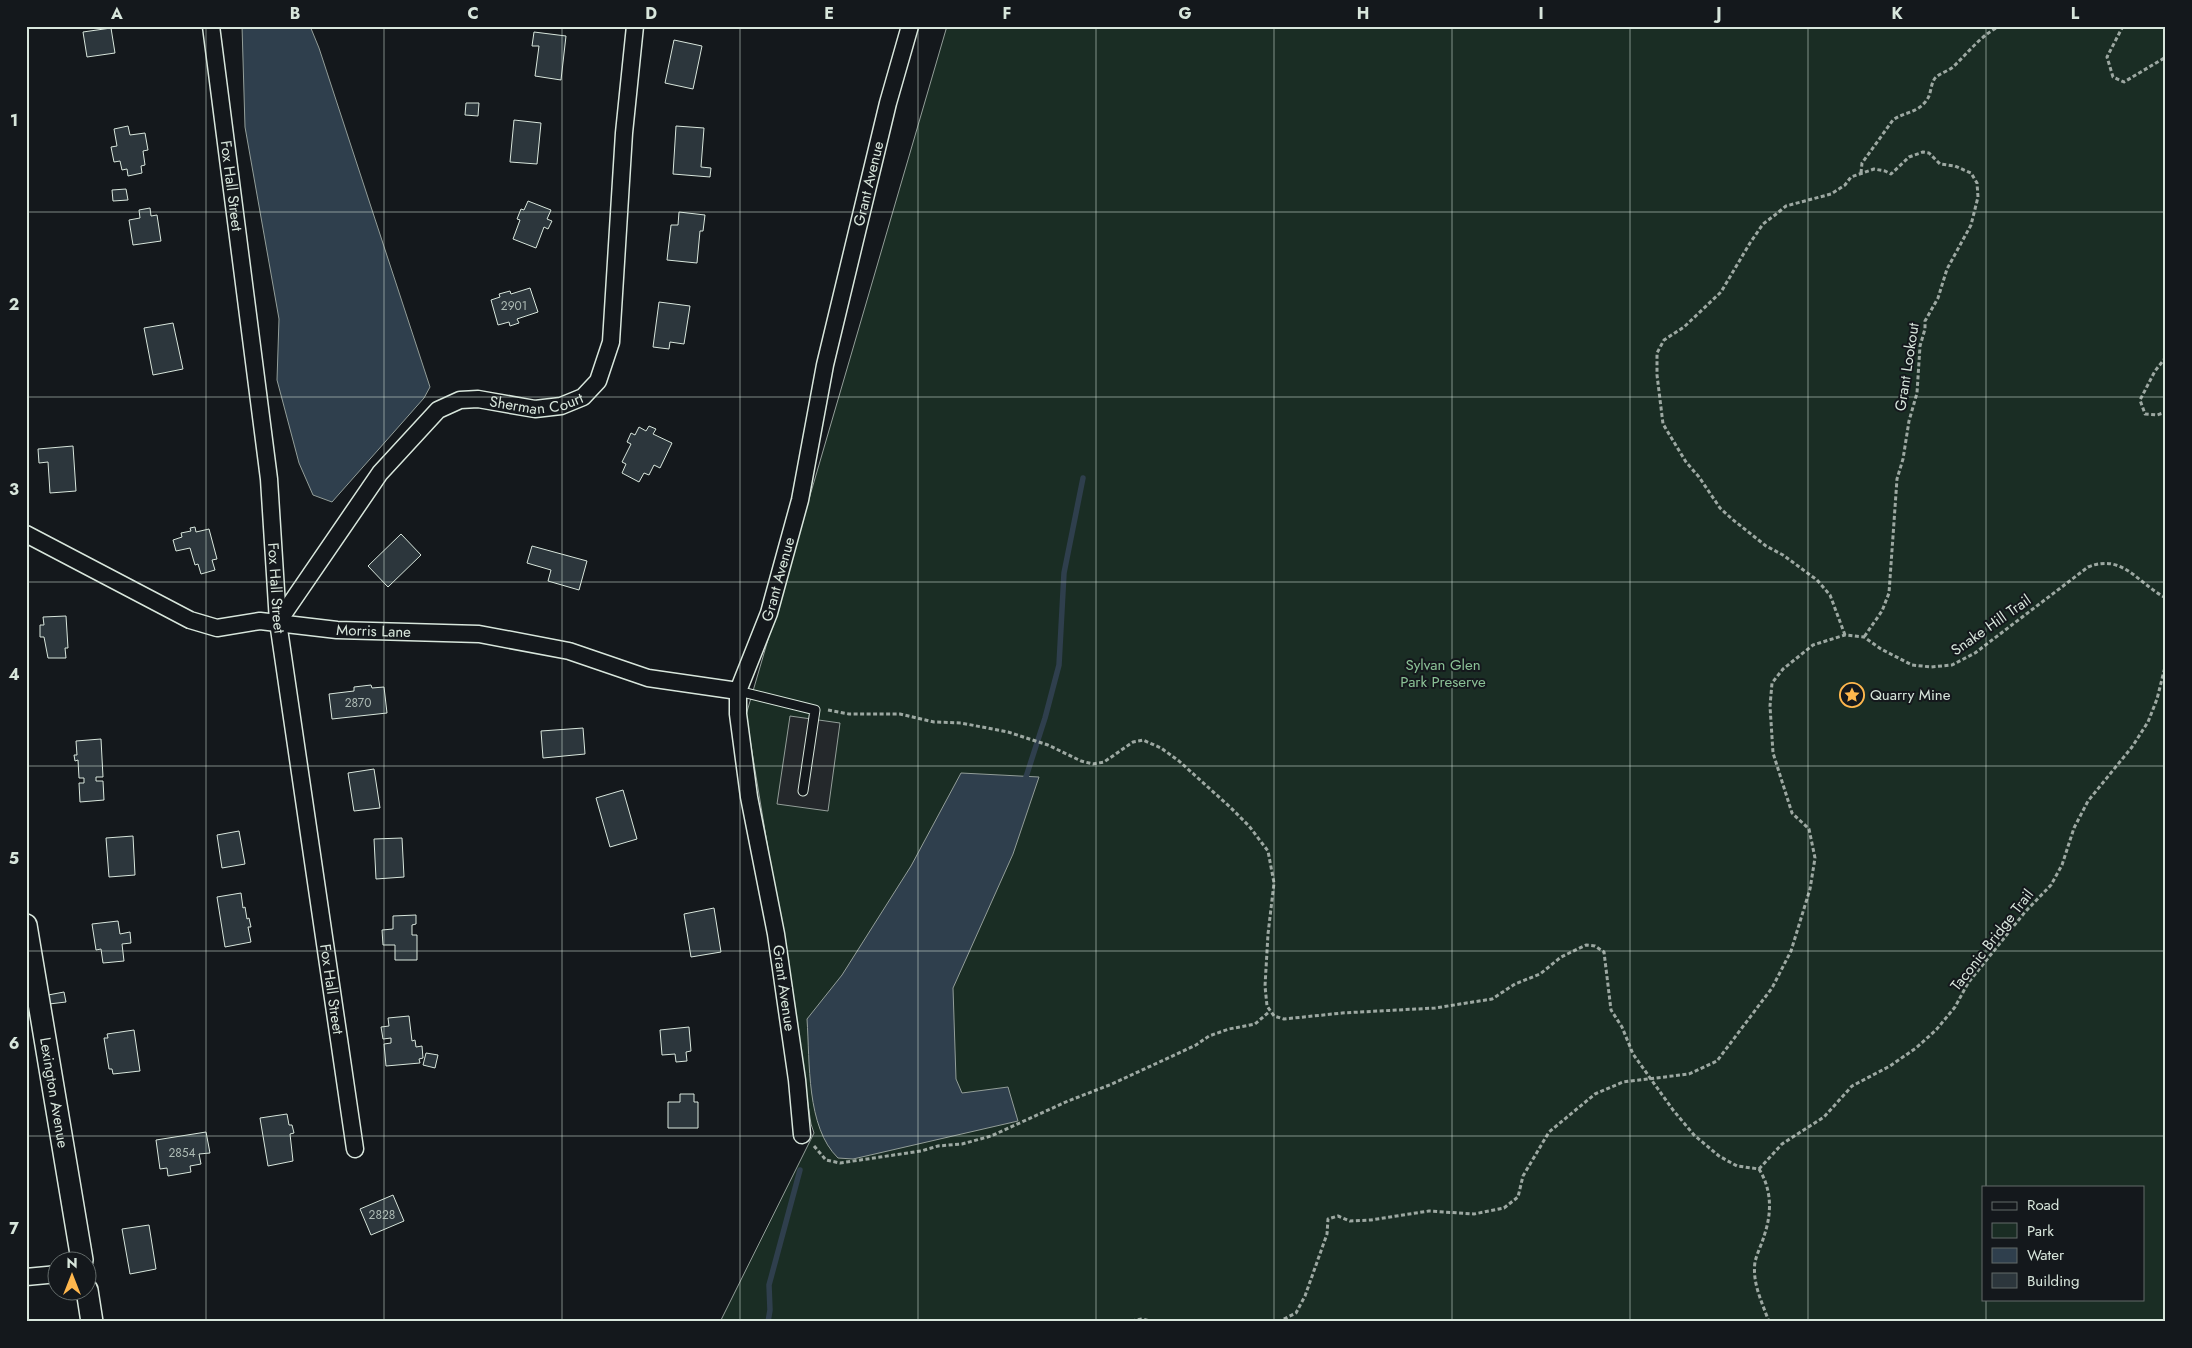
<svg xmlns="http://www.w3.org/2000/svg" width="2192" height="1348" font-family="Jost,sans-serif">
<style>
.green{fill:#1a2d24;stroke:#939e99;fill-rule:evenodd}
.parking{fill:#24282b;stroke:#939e99}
.water{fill:#2f3f4d;stroke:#939e99}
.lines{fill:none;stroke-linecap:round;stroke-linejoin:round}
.stream{stroke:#2f3f4d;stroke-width:5.5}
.building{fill:#2c363c;stroke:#d8e6dc}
.service-casing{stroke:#d8e6dc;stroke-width:11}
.minor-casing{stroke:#d8e6dc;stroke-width:19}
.tertiary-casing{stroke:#d8e6dc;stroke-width:24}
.path{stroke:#9da8a2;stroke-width:3;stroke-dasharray:4 2.5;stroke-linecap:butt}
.service{stroke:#14181c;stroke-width:9}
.minor{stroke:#14181c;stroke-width:16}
.tertiary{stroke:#14181c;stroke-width:21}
.grid{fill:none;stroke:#d8e6dc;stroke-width:1;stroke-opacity:0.55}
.labels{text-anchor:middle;stroke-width:4;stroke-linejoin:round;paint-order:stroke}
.number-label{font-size:12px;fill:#adbab4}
.street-label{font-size:15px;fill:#d8e6dc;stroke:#14181c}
.park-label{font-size:15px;fill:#8ac095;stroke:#14181c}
.poi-label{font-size:15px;fill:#d8e6dc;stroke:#14181c;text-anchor:start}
.neatline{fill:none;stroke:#d8e6dc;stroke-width:2}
.grid-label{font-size:16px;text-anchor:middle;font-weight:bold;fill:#d8e6dc}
</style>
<rect width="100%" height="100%" fill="#14181c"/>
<path class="green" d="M947,26h1219v1296h-1446l94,-189 -3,-9 -34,-220 -31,-189zM1983,1187h160v112h-160z"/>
<polygon class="parking" points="790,716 840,723 828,811 777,804"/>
<g class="water">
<polygon points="242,26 310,26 319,48 430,387 424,398 332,502 313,495 299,463 277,380 279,319 245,127"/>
<path d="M961,773l78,4 -26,77 -60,134 3,91 6,14 46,-6 10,34 -165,38 -15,-1c-32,-31 -28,-96 -31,-139l35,-44 69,-109z"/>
</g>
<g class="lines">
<g class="stream">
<polyline points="1026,777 1045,718 1059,665 1064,573 1083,478"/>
<polyline points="768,1322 770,1310 769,1285 800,1170"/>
</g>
</g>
<g class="building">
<polygon points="111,28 115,53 87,57 83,32"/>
<polygon points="534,32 566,36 561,80 535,76 539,46 532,46"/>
<polygon points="674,40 702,46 693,89 665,83"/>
<polygon points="466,103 479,103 478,116 465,115"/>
<polygon points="514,120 541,123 537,164 510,162"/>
<polygon points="128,126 130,135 145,133 148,150 143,151 145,165 141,166 142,173 128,176 127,169 122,170 120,161 114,162 111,147 117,146 114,129"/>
<polygon points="676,126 704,128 701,167 711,168 710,177 673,174"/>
<polygon points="126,189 128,200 113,201 112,190"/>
<polygon points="528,201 551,210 547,219 552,221 548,229 544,227 536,248 513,239 520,220 517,219 521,209 524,210"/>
<polygon points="150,208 151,216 157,215 161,241 133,245 129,220 140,218 139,210"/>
<polygon points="679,212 705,215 703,231 700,231 697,263 667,260 671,225 678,225"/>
<polygon points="530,288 538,312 517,319 519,323 510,326 509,322 498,325 491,300 500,297 499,294 510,291 511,294"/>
<polygon points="659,302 690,306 684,344 670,342 669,349 653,347"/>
<polygon points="173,323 183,369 153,375 144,328"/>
<polygon points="649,426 656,429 653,434 672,443 660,468 654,465 649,475 644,473 639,482 622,473 626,464 622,462 631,444 627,442 631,433 635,435 639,427 646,431"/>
<polygon points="73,446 76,491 50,493 48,462 39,463 38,449"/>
<polygon points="195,527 196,532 209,529 217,559 212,560 215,570 201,574 198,564 195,565 190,548 176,551 173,540 182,537 181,533 191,531 190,528"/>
<polygon points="401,534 421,555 388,587 368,566"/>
<polygon points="532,546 587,561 579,590 548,581 551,570 527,563"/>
<polygon points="66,616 68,648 65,648 66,658 48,658 44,637 40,637 40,625 44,625 43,617"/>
<polygon points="371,685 372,688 384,687 387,713 332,719 329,694 354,691 354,687"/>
<polygon points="583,728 585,754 543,758 541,731"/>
<polygon points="101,739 103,777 96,777 96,781 103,781 104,800 80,802 79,783 84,783 84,778 79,778 78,760 75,761 74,755 77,755 76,741"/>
<polygon points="374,769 380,808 354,811 348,773"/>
<polygon points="623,790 637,839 610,847 596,798"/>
<polygon points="239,831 245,864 222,868 217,835"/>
<polygon points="133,836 135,875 109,877 106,838"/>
<polygon points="402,838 404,877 376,879 374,839"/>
<polygon points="241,893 243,908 245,907 247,919 249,918 251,927 248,927 251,942 225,947 217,897"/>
<polygon points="714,908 721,952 691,957 684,914"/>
<polygon points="416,915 416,924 412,925 412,935 417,935 417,960 395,960 395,945 383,945 382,930 393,929 393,916"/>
<polygon points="118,921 120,934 130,932 131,943 122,944 124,961 103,963 101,949 96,950 92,924"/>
<polygon points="64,992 66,1002 49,1004 48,995"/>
<polygon points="409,1016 412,1041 415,1040 416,1047 422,1046 423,1058 419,1059 420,1063 386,1066 384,1044 391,1043 391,1038 383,1039 381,1027 389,1026 388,1018"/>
<polygon points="689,1027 691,1051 686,1052 687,1061 676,1062 675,1054 662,1055 660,1030"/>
<polygon points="134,1030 140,1071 113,1074 112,1069 109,1069 104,1038 108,1038 107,1034"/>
<polygon points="426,1053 438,1055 435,1068 423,1065"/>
<polygon points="680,1094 694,1094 694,1102 698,1102 698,1128 668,1128 668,1102 680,1102"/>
<polygon points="287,1114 289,1125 292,1125 294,1133 290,1134 293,1161 268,1166 260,1118"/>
<polygon points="206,1132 210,1153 199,1154 201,1164 190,1166 191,1172 168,1176 167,1168 160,1169 156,1140"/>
<polygon points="393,1195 404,1221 371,1235 360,1209"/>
<polygon points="149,1225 156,1269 130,1274 122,1229"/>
</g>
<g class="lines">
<defs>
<polyline id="service" points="738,691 815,710 803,791"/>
<g id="minor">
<path id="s1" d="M211,26l58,453 9,143 77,527"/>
<path id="s2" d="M26,534l164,86 27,8 43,-7 77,9 142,4 90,17 79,27 90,13"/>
<path id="s3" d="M278,622l102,-149 58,-63 22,-10 18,-1 57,10 26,-3 22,-9 15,-16 13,-39 13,-209 11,-107"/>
<path id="s4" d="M802,1135l-5,-55 -21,-146 -27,-137 -11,-83v-23l31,-78 31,-113 25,-135 63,-262 22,-77"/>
<polyline points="26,1277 58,1274"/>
</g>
<g id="tertiary">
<path id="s5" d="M26,925l56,335"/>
<polyline points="87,1290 92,1322"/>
</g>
</defs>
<use href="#service" class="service-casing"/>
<use href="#minor" class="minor-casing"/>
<use href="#tertiary" class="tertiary-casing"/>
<g class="path">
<polyline points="2123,26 2107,57 2113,77 2124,82 2166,57"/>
<path d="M1861,173l1,-10 31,-43c10,-8 23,-6 33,-19 6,-7 4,-18 10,-24 5,-4 12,-6 17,-10 15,-14 28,-32 47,-41"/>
<polyline points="2166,357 2155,371 2140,400 2145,414 2157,415 2166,412"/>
<polyline points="1845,635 1830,595 1817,580 1783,555 1766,546 1732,519 1720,508 1699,477 1686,462 1663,424 1657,375 1657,353 1664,340 1684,327 1721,292 1750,243 1763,224 1775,215 1786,206 1831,194 1845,185 1851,177 1874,169 1885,171 1891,174 1909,157 1923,152 1929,153 1940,164 1955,166 1971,173 1977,183 1978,197 1971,225 1947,269 1938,298 1925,321 1925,329 1920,346 1917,393 1909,421 1903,459 1897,479 1889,593 1882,611 1864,637"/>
<polyline points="828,710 849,714 900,714 934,722 961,723 1008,732 1048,745 1081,761 1093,764 1104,762 1133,742 1143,740 1161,748 1179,761 1230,807 1249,826 1268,851 1274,883 1268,934 1265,986 1267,1006 1274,1016 1284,1019 1342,1013 1435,1008 1492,999 1515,984 1540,974 1561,957 1586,945 1595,946 1604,952 1611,1010 1622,1027 1633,1054 1673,1110 1694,1135 1719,1156 1737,1166 1759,1169"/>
<polyline points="814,1146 826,1160 840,1163 921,1151 938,1146 962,1144 991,1136 1068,1101 1112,1084 1196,1045 1209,1036 1229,1029 1255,1024 1270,1011"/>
<polyline points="1759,1169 1782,1144 1824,1117 1852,1086 1890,1066 1916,1048 1936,1030 1955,1007 1968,983 2025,912 2051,885 2062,865 2074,828 2088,801 2132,747 2148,722 2157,699 2166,663"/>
<path d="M1759,1169c13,21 13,44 5,67 -2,8 -7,17 -9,26 -3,21 7,40 14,60"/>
<polyline points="1125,1322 1142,1319 1154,1322"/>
<path d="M1278,1322l18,-9 9,-17 22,-62 1,-15 10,-3 12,5 21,-1 58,-9 45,3 30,-6 14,-11 5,-21 26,-44 46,-38 28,-12 66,-8 28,-13 55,-73 19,-37 19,-62 5,-31 -6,-29 -17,-16 -19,-60 -3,-47 2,-23 11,-14 30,-24 32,-10 19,2 17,12 31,16 19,2 21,-2 23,-12 113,-86c35,-14 49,16 78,31"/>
</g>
<use href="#service" class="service"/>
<use href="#minor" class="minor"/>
<use href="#tertiary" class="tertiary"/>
</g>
<path class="grid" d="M206,26v1296M384,26v1296M562,26v1296M740,26v1296M918,26v1296M1096,26v1296M1274,26v1296M1452,26v1296M1630,26v1296M1808,26v1296M1986,26v1161M26,212h2140M26,397h2140M26,582h2140M26,766h2140M26,951h2140M26,1136h2140M1986,1299v23"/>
<defs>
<symbol id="sight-ring" viewBox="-11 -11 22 22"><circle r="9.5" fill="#14181c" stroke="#ffb74d" stroke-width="1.5"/><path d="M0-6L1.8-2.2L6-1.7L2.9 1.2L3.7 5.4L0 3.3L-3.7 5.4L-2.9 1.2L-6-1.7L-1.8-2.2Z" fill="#ffb74d"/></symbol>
</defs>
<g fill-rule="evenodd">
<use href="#sight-ring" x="1838" y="681" width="28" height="28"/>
</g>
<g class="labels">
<g class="number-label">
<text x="514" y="310">2901</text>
<text x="358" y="707">2870</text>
<text x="182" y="1157">2854</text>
<text x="382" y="1219">2828</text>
</g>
<g class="street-label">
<text dy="5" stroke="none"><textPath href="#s4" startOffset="974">Grant Avenue</textPath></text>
<text dy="5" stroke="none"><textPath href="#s1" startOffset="161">Fox Hall Street</textPath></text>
<text transform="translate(1907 367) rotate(-81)" y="5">Grant Lookout</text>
<text dy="5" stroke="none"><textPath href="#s3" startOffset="368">Sherman Court</textPath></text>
<text dy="5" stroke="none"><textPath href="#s4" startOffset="568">Grant Avenue</textPath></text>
<text dy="5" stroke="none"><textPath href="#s1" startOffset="566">Fox Hall Street</textPath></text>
<text transform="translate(1991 625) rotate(-35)" y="5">Snake Hill Trail</text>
<text dy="5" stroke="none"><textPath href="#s2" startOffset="371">Morris Lane</textPath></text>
<text transform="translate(1992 940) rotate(-52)" y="5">Taconic Bridge Trail</text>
<text transform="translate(784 988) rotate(82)" y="5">Grant Avenue</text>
<text dy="5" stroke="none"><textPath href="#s1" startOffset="971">Fox Hall Street</textPath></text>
<text dy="5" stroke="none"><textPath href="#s5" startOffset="170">Lexington Avenue</textPath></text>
</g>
<g class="park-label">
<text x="1443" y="670">Sylvan Glen<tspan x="1443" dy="17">Park Preserve</tspan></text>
</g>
<g class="poi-label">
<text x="1870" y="700">Quarry Mine</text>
</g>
</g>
<rect width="2192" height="1348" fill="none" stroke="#14181c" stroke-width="55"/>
<rect x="1982" y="1186" width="162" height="115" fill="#14181c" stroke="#626a69"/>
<rect x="1992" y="1202" width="25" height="8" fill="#14181c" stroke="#626a69"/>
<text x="2027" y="1210" font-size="15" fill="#d8e6dc">Road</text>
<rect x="1992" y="1223" width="25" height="15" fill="#1a2d24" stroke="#626a69"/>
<text x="2027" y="1236" font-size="15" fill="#d8e6dc">Park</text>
<rect x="1992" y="1248" width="25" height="15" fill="#2f3f4d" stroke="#626a69"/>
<text x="2027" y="1260" font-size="15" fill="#d8e6dc">Water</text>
<rect x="1992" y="1273" width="25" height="15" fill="#2c363c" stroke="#626a69"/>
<text x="2027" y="1286" font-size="15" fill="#d8e6dc">Building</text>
<g transform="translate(72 1276)"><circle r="24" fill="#14181c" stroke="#626a69"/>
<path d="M0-4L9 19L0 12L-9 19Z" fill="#ffb74d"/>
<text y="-8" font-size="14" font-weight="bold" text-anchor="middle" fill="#d8e6dc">N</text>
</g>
<rect x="28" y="28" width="2136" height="1292" class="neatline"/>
<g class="grid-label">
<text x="117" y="19">A</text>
<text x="295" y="19">B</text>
<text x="473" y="19">C</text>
<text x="651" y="19">D</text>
<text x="829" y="19">E</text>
<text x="1007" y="19">F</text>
<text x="1185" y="19">G</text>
<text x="1363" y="19">H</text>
<text x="1541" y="19">I</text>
<text x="1719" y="19">J</text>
<text x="1897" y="19">K</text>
<text x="2075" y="19">L</text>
<text x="14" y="126">1</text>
<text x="14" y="310">2</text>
<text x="14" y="495">3</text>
<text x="14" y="680">4</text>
<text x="14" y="864">5</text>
<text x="14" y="1049">6</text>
<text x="14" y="1234">7</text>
</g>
</svg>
